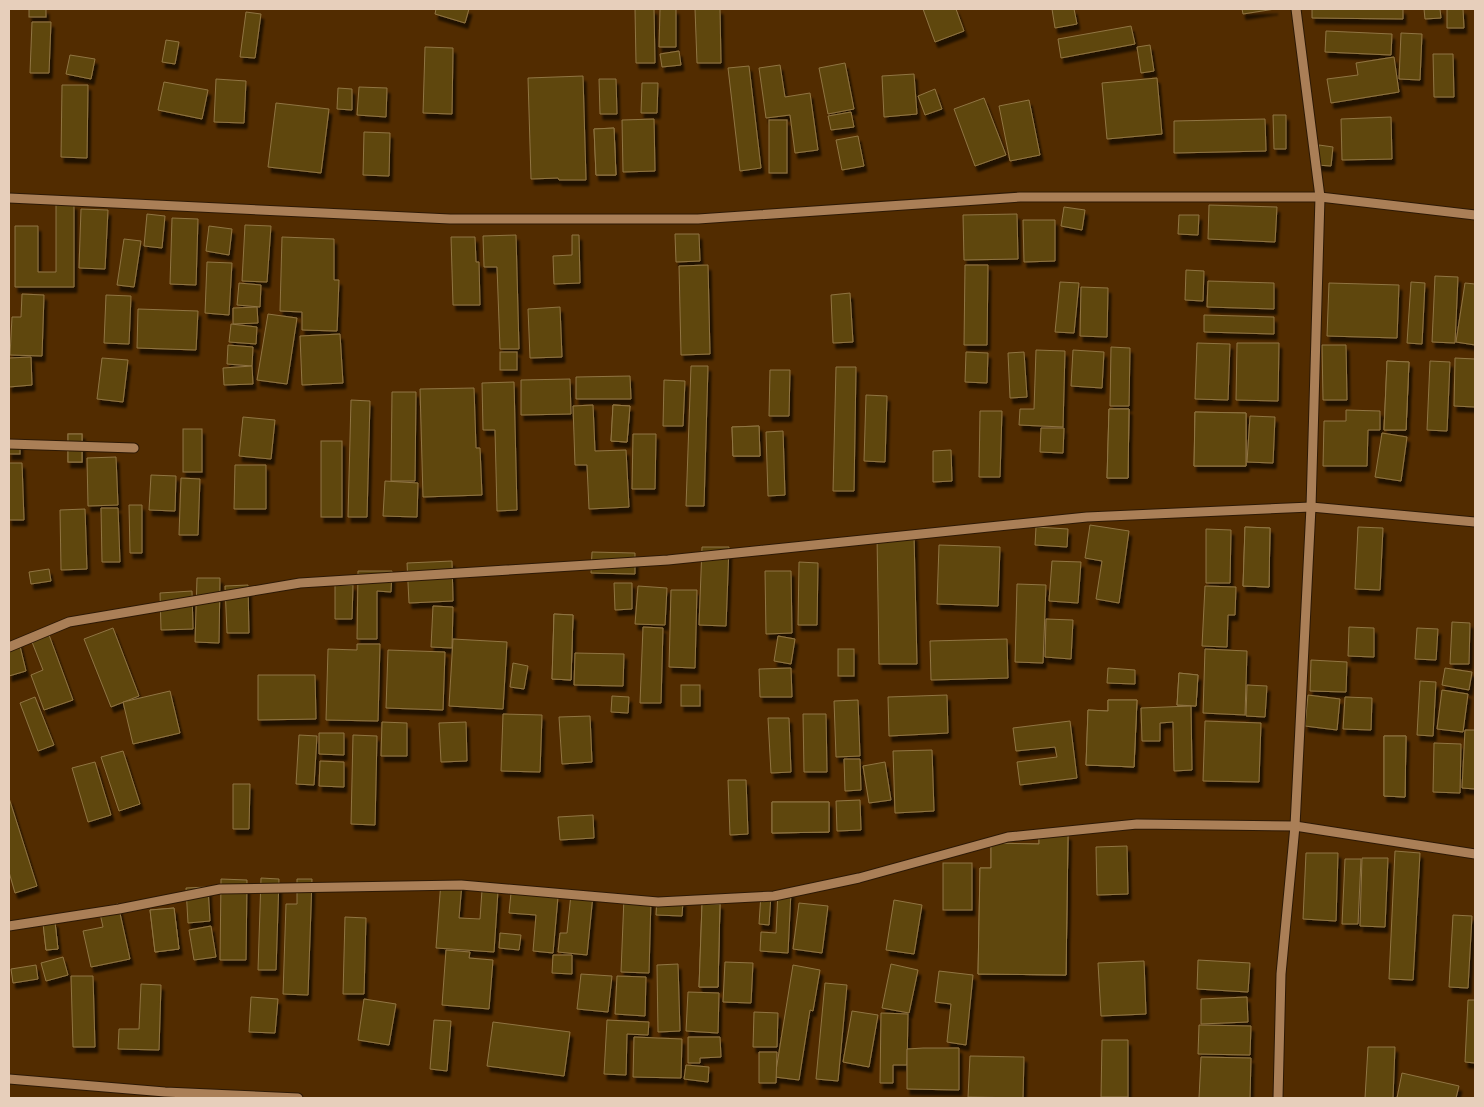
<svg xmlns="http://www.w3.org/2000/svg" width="1484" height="1107" font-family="'Fira Sans Condensed',sans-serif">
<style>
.building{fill:#5f4610;stroke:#907542;filter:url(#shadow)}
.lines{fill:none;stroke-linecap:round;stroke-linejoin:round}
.minor-casing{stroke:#2d1905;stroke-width:11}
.minor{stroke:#aa7f57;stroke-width:9}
</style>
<defs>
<filter id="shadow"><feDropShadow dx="3" dy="5.5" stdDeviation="1" flood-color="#0009"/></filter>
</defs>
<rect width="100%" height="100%" fill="#522c00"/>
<g class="building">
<rect x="29" y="9" width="17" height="8"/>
<polygon points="436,9 469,9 465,23 435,14"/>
<polygon points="635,9 654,9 655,63 636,63"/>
<polygon points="660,9 676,9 676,47 659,47"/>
<polygon points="695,9 720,9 721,63 697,63"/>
<polygon points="923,9 956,9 964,31 935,42"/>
<polygon points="1052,9 1074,9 1077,24 1055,28"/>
<polygon points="1242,9 1275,9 1243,14"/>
<polygon points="1312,9 1403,9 1403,19 1312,18"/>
<polygon points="1424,9 1440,9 1441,18 1425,19"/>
<polygon points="1447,9 1463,9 1464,28 1447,28"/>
<polygon points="246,12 261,14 255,58 240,57"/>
<polygon points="32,22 51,22 49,73 30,73"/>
<polygon points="1131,26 1135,44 1061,58 1058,39"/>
<polygon points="1326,31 1392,34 1391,55 1325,52"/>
<polygon points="1401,33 1422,34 1420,80 1399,79"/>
<polygon points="166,40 179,42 175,64 162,62"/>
<polygon points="1150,45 1154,71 1141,73 1137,47"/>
<polygon points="425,47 453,48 452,114 423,113"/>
<polygon points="679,51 681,65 662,67 660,54"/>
<polygon points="1433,54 1453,54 1454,97 1434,97"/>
<polygon points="70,55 95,59 91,79 66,74"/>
<polygon points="1394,57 1399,92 1331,103 1327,79 1358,75 1356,63"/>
<polygon points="845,63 854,109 828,114 819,68"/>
<polygon points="780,65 785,97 810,93 818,150 795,153 790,115 766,118 759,68"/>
<polygon points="749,66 761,168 740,171 728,68"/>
<polygon points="914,74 917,114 884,117 882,76"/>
<polygon points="583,76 586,180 559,180 558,178 531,179 528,78"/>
<polygon points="1157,78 1162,134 1107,139 1102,83"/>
<polygon points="216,79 246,81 244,123 214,122"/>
<polygon points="599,79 616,79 617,114 600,114"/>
<polygon points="164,82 208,90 202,119 158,110"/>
<polygon points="642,83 658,83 657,113 641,113"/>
<polygon points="62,85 88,85 87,158 61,157"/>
<polygon points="359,87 387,88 386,117 357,115"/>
<polygon points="338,88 352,89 352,110 337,109"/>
<polygon points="935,89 942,109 925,115 918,96"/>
<polygon points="984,98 1006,155 975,166 954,109"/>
<polygon points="1029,100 1040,155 1010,161 999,106"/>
<polygon points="276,103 329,109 321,173 268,167"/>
<polygon points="851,112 854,127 831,130 828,116"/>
<polygon points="1273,115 1286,115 1286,149 1274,149"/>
<polygon points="1391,117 1392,159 1342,160 1341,119"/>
<polygon points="654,119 655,171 623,172 622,120"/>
<polygon points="1265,119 1266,151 1174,153 1174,121"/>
<rect x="769" y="120" width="18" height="53"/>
<polygon points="614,128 616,175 596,175 594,129"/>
<polygon points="614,128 616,175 596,175 594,129"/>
<polygon points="364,132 390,133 389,176 363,175"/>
<polygon points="858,136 864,166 842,170 836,140"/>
<polygon points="1319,145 1333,147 1331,166 1317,165"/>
<polygon points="56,204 74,204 74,287 15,287 15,226 38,226 38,272 56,272"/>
<polygon points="1209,205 1277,207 1275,242 1208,239"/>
<polygon points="1064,207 1085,210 1082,230 1061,226"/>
<polygon points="81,209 108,210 105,269 79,268"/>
<polygon points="147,214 165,216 162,248 144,246"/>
<polygon points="1017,214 1018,259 964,260 963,215"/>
<polygon points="1179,215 1199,215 1198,235 1178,234"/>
<polygon points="172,218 198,219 196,285 170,284"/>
<polygon points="1023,220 1055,220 1055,261 1024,262"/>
<polygon points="245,225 271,226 267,282 242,281"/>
<polygon points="209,226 232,229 229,255 206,251"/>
<polygon points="675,234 699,234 700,261 676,262"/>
<polygon points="516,235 519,349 500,349 497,267 484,267 483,236"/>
<polygon points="572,235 579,235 580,283 554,284 553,256 572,255"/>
<polygon points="282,237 334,239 334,280 339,280 337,331 302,330 302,312 280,311"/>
<polygon points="451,237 475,237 476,262 479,262 480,305 453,305"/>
<polygon points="124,239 141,241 134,287 117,285"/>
<polygon points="207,262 232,263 229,315 205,313"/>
<polygon points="708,265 710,354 681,355 679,266"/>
<polygon points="965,265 988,265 987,345 964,345"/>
<polygon points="1186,270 1204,271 1203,301 1185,300"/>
<polygon points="1435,276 1458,277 1455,343 1432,342"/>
<polygon points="1208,281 1274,283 1274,309 1207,307"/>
<polygon points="1060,282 1079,283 1074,333 1055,332"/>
<polygon points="1411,282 1425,283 1422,344 1407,343"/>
<polygon points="239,283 261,285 260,307 237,305"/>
<polygon points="1329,283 1399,285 1397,338 1327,336"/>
<polygon points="1465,283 1475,284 1475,345 1456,342"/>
<polygon points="1081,287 1108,288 1107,337 1080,336"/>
<polygon points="850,293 853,342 833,343 831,295"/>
<polygon points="22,294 44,295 42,356 10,355 12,317 21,317"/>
<polygon points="106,295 131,296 129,344 104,343"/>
<polygon points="257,307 258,323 233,324 233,308"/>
<polygon points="560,307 562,357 530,358 528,309"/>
<polygon points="138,309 198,311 196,350 137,348"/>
<polygon points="268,314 297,318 287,384 257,380"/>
<polygon points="1204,315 1274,317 1274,334 1204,332"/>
<polygon points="231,324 257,327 256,344 229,342"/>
<polygon points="340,334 343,383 302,385 300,336"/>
<polygon points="1197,343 1230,344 1228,400 1195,399"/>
<polygon points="1237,343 1279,343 1278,401 1236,400"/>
<polygon points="228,345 253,347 252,366 227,364"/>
<polygon points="1322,345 1346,345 1347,400 1323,400"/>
<polygon points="1111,347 1130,348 1129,406 1110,406"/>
<polygon points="1036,350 1065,351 1063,427 1019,425 1020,409 1034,409"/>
<polygon points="1073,350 1104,352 1102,388 1071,386"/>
<rect x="500" y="352" width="17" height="18"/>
<polygon points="966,352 988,353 987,383 965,382"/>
<polygon points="1024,352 1027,397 1010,398 1008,353"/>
<polygon points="31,357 32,385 9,387 9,358"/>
<polygon points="102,358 128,360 123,402 97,399"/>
<polygon points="1455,358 1475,359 1475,407 1454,406"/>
<polygon points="1387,361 1409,362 1406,430 1384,430"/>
<polygon points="1387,361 1409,362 1406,430 1384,430"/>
<polygon points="1430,361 1450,362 1447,431 1427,430"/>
<polygon points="252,366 253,384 224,385 223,368"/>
<polygon points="691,366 708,366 704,506 686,506"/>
<polygon points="836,367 856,367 854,491 833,491"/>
<polygon points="770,370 790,370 789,416 769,416"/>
<polygon points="630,376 631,399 576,399 576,377"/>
<polygon points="570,379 571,414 521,415 521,380"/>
<polygon points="664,380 685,381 683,426 663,426"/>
<polygon points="514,382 517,510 497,511 495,430 483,430 482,383"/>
<polygon points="474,388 476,448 480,448 482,495 423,497 420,389"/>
<polygon points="392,392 416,392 415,481 391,481"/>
<polygon points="866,395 887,396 885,462 864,461"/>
<polygon points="351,400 370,401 367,517 348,517"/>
<polygon points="593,405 595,451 626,450 629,507 589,509 587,465 575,465 573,406"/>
<polygon points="613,405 630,406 627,442 611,441"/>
<polygon points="613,405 630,406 627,442 611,441"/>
<polygon points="1109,409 1129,409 1128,478 1107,478"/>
<polygon points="1109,409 1129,409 1128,478 1107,478"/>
<polygon points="1346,410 1380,411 1380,430 1368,430 1367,466 1323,466 1324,421 1346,421"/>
<polygon points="980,411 1002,411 1000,477 979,477"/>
<polygon points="1195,412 1246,413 1246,466 1194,466"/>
<polygon points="1195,412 1246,413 1246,466 1194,466"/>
<polygon points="1250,416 1275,417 1273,463 1247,462"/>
<polygon points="243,417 275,420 271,459 239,456"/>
<polygon points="759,426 760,456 733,456 732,427"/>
<polygon points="759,426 760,456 733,456 732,427"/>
<polygon points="1041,428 1064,428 1063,453 1040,452"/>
<rect x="183" y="429" width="19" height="43"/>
<polygon points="783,431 785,495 768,496 766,432"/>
<polygon points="1382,433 1407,437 1401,481 1375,477"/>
<rect x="68" y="434" width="14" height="28"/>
<rect x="68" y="434" width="14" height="28"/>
<polygon points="633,434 656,434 655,489 632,489"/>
<rect x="321" y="441" width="21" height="76"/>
<rect x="9" y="442" width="11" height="12"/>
<polygon points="951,450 952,481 933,482 933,451"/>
<polygon points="116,457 118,505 88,506 87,458"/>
<polygon points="9,463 22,463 24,520 9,520"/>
<polygon points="235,465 266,465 266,509 234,509"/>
<polygon points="151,475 176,476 175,511 149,510"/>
<polygon points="181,478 200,479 198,535 179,535"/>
<polygon points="385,481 418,483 417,517 383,516"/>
<polygon points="129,505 142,505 142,553 130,553"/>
<polygon points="101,508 118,508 120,562 102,562"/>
<polygon points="85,509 87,569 61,570 60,510"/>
<polygon points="1090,525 1129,531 1119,603 1096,599 1102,561 1085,558"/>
<polygon points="1036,527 1068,529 1067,547 1035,545"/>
<polygon points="1245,527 1270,528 1269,587 1243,586"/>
<polygon points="1245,527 1270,528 1269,587 1243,586"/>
<polygon points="1358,527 1383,528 1380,590 1355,589"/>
<polygon points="1206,529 1231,530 1230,583 1206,583"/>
<polygon points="914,535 917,664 879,664 877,536"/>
<polygon points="939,545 1000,547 998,606 937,604"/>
<polygon points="702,547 729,547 726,626 699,625"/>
<polygon points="592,552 635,553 635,574 591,573"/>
<polygon points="452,561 453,601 409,603 407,563"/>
<polygon points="1052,561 1081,562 1078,603 1049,601"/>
<polygon points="799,562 818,563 817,625 798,625"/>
<polygon points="49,569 51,581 31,584 29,572"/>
<polygon points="358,571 392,571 391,592 377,591 377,639 357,639"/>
<polygon points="765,571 791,571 792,633 766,634"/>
<polygon points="197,578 220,578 219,643 195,642"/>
<polygon points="614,583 632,583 632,609 615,610"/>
<polygon points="1017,584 1046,585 1043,663 1015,662"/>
<polygon points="248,585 249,633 227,633 225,586"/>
<polygon points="335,585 353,585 352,619 335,619"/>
<polygon points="638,586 667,588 665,625 635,624"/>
<polygon points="1205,586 1236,587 1235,615 1228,615 1227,647 1202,646"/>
<polygon points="671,590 697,590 695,668 669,667"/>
<polygon points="192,591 193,629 161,630 160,593"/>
<polygon points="433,606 453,607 452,648 431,647"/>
<polygon points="554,614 573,615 571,680 552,679"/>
<polygon points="554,614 573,615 571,680 552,679"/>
<polygon points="1046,619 1073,620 1071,659 1045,657"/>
<polygon points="1452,622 1470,623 1469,664 1450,664"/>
<polygon points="643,627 663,628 661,703 640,703"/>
<polygon points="1349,627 1374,628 1374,657 1348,656"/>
<polygon points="113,628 139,696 111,707 84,639"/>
<polygon points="1417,628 1438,629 1436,660 1415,659"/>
<polygon points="49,635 73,700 44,710 31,675 43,670 32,642"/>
<polygon points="778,636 795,639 791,664 774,661"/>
<polygon points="453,639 507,642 503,709 449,706"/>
<polygon points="1007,639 1008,678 931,680 930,641"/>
<polygon points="19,642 26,671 9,676 9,644"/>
<polygon points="357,644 380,644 378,721 326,720 328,649 357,650"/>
<rect x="838" y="649" width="16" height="27"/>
<polygon points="1205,649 1247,651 1245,715 1203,713"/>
<polygon points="388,650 445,652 443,710 386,708"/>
<polygon points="575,653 624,654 623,686 574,685"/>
<polygon points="1311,660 1347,662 1346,692 1310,691"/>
<polygon points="513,663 528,666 524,689 510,687"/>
<polygon points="791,668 792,697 760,697 759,669"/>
<polygon points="1108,668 1135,670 1135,684 1107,683"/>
<polygon points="1445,668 1472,672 1469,690 1442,685"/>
<polygon points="1179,673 1198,675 1196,706 1177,705"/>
<polygon points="1179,673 1198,675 1196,706 1177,705"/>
<polygon points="258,675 315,675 316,719 258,720"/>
<polygon points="1420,681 1436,682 1433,736 1417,735"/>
<rect x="681" y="685" width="19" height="21"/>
<polygon points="1247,685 1267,686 1265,717 1246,716"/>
<polygon points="1442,690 1468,694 1463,732 1437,729"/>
<polygon points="170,691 180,733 133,744 123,702"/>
<polygon points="947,695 948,733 889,736 888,697"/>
<polygon points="1308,695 1340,699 1337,730 1305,726"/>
<polygon points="612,696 629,697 628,713 611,712"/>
<polygon points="35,697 54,745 38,751 20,703"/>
<polygon points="1345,697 1372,698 1371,730 1343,729"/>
<polygon points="858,700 860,756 836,757 834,701"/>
<polygon points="1108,700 1137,700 1134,767 1086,765 1088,710 1108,711"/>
<polygon points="1108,700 1137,700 1134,767 1086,765 1088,710 1108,711"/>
<polygon points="1191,706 1192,770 1174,771 1173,722 1160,723 1160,741 1142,741 1141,708"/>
<polygon points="503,714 542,715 540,772 501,771"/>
<polygon points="803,714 826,714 827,772 804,772"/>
<polygon points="590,716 592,762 562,764 559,717"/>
<polygon points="768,718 789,718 791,772 771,773"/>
<polygon points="1070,721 1077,778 1020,785 1017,762 1057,757 1055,747 1016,751 1013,728"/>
<polygon points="1205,721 1261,723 1259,782 1203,781"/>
<polygon points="382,722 407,723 407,756 381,756"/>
<polygon points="466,722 467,761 441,762 439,723"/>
<polygon points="1465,730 1475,730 1475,789 1462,788"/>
<polygon points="319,733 344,733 344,755 319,754"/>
<polygon points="299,735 317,736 314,785 296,784"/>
<polygon points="353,735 377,736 375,825 351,824"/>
<polygon points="1384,736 1406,736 1405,797 1384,796"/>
<polygon points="1384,736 1406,736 1405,797 1384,796"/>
<polygon points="1434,743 1461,744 1460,793 1433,792"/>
<polygon points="932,750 934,811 895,813 893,751"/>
<polygon points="123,751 140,804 119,811 101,757"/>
<polygon points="844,759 860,759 861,790 845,791"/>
<polygon points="320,761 344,762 344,787 319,786"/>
<polygon points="95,762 111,815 88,822 72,768"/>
<polygon points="885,762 891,800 869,803 863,766"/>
<polygon points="728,780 746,780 748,834 730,835"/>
<polygon points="233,784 250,784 249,829 233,829"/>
<polygon points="9,798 37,886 15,893 9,872"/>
<polygon points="860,800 861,830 837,831 836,801"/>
<polygon points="772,802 829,802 829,832 772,833"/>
<polygon points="772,802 829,802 829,832 772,833"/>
<polygon points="593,815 594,838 560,840 558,817"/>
<polygon points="1039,835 1068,835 1066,975 978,974 980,868 991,868 991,843 1039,844"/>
<polygon points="1039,835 1068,835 1066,975 978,974 980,868 991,868 991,843 1039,844"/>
<polygon points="1127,846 1128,894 1097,895 1096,847"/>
<polygon points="1395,851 1420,853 1413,980 1389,979"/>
<polygon points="1306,853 1338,853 1336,921 1303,919"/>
<polygon points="1362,858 1388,858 1385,927 1360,926"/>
<polygon points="1345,859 1361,859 1358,924 1342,924"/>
<rect x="943" y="863" width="29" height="47"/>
<polygon points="261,878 279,879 276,970 258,970"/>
<polygon points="221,879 247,880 246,960 220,960"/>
<polygon points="297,879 312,879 308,995 283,994 286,904 297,904"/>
<polygon points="441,881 462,883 459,918 480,919 482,890 498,891 494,952 436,948"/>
<polygon points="208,887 210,921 188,923 186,888"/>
<polygon points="778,891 791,891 788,953 760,951 761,932 776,933"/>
<polygon points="511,893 558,897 553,953 533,951 536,915 509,913"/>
<polygon points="571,894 593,895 587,955 558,952 560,933 567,933"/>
<polygon points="761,894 771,895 769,925 759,924"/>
<polygon points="624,897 651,898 649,973 621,972"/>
<polygon points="657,899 683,901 682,916 656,915"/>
<polygon points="894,900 922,905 914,954 886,950"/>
<polygon points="799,903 828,906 822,953 793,949"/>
<polygon points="118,904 130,959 91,967 83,931 103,927 99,909"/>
<polygon points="702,904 720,904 718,987 699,987"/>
<polygon points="702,904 720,904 718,987 699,987"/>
<polygon points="174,908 179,949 155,952 150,910"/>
<polygon points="174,908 179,949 155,952 150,910"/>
<polygon points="1453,915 1472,916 1468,988 1449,987"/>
<polygon points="345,917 366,918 364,994 343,994"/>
<polygon points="55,922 58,949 46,950 43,923"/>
<polygon points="55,922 58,949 46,950 43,923"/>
<polygon points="211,926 216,957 194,960 189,930"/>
<polygon points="500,933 521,935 519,950 499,948"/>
<polygon points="446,950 470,952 469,958 493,960 489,1009 442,1005"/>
<polygon points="553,955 572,955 572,974 552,973"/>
<polygon points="63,957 68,975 46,981 41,963"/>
<polygon points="1198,960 1250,963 1248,992 1197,989"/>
<polygon points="1144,961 1146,1014 1101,1016 1098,963"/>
<polygon points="725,962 753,963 751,1003 723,1002"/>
<polygon points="678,964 680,1031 658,1032 657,965"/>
<polygon points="891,964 918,970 909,1013 882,1008"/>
<polygon points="36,965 38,979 13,983 11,969"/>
<polygon points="793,965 820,970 813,1011 810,1010 799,1080 775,1077"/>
<polygon points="939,971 973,975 966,1045 947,1042 951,1004 935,1002"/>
<polygon points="581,974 612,976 608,1012 577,1009"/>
<polygon points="71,976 93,976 95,1047 73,1047"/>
<polygon points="617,976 646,977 645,1016 615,1014"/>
<polygon points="825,983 847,985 838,1081 816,1079"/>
<polygon points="141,984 161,985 159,1050 118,1049 119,1029 139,1029"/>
<polygon points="688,992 719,993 718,1033 686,1031"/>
<polygon points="251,997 278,999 275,1033 249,1032"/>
<polygon points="1247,997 1248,1022 1201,1024 1201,999"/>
<polygon points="364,999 396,1004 389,1045 358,1040"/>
<polygon points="1468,1000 1475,1000 1475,1063 1465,1062"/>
<polygon points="852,1011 878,1015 869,1067 843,1062"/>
<polygon points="754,1012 778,1013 777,1047 753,1047"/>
<polygon points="881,1013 908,1014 907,1065 893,1065 893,1083 880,1083"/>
<polygon points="434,1020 451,1021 447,1071 430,1069"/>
<polygon points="607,1020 649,1022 648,1035 627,1034 626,1075 604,1074"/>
<polygon points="493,1022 570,1032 564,1076 487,1066"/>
<polygon points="1199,1025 1251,1026 1250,1055 1198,1054"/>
<polygon points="634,1037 682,1039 681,1078 633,1077"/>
<polygon points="688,1037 720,1037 721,1057 700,1058 700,1063 688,1063"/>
<polygon points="1102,1040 1128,1040 1128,1097 1101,1097"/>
<polygon points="1368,1047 1395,1047 1393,1098 1365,1098"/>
<polygon points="923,1048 959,1048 959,1090 907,1089 907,1049"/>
<polygon points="759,1052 777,1052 776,1083 759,1083"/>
<polygon points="970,1056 1024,1057 1023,1098 968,1097"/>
<polygon points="1201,1057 1251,1058 1250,1098 1199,1098"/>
<polygon points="686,1065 709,1067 708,1082 684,1079"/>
<polygon points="1402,1073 1459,1086 1456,1098 1397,1098"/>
</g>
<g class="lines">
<defs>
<g id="minor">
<polyline points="9,198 450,219 698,219 1020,197 1320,197 1475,215"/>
<polyline points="9,444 134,448"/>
<polyline points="9,647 69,622 300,583 668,560 1087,517 1311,507 1475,522"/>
<polyline points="9,926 119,909 220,889 461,885 658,902 774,896 859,878 1008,837 1137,824 1295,826 1475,854"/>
<polyline points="9,1079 165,1092 298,1098"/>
<polyline points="1278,1098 1281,974 1295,826 1311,507 1320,197 1296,9"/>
</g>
</defs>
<use href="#minor" class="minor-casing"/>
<use href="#minor" class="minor"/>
</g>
<rect width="1484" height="1107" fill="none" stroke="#e7cfbb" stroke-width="20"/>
</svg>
